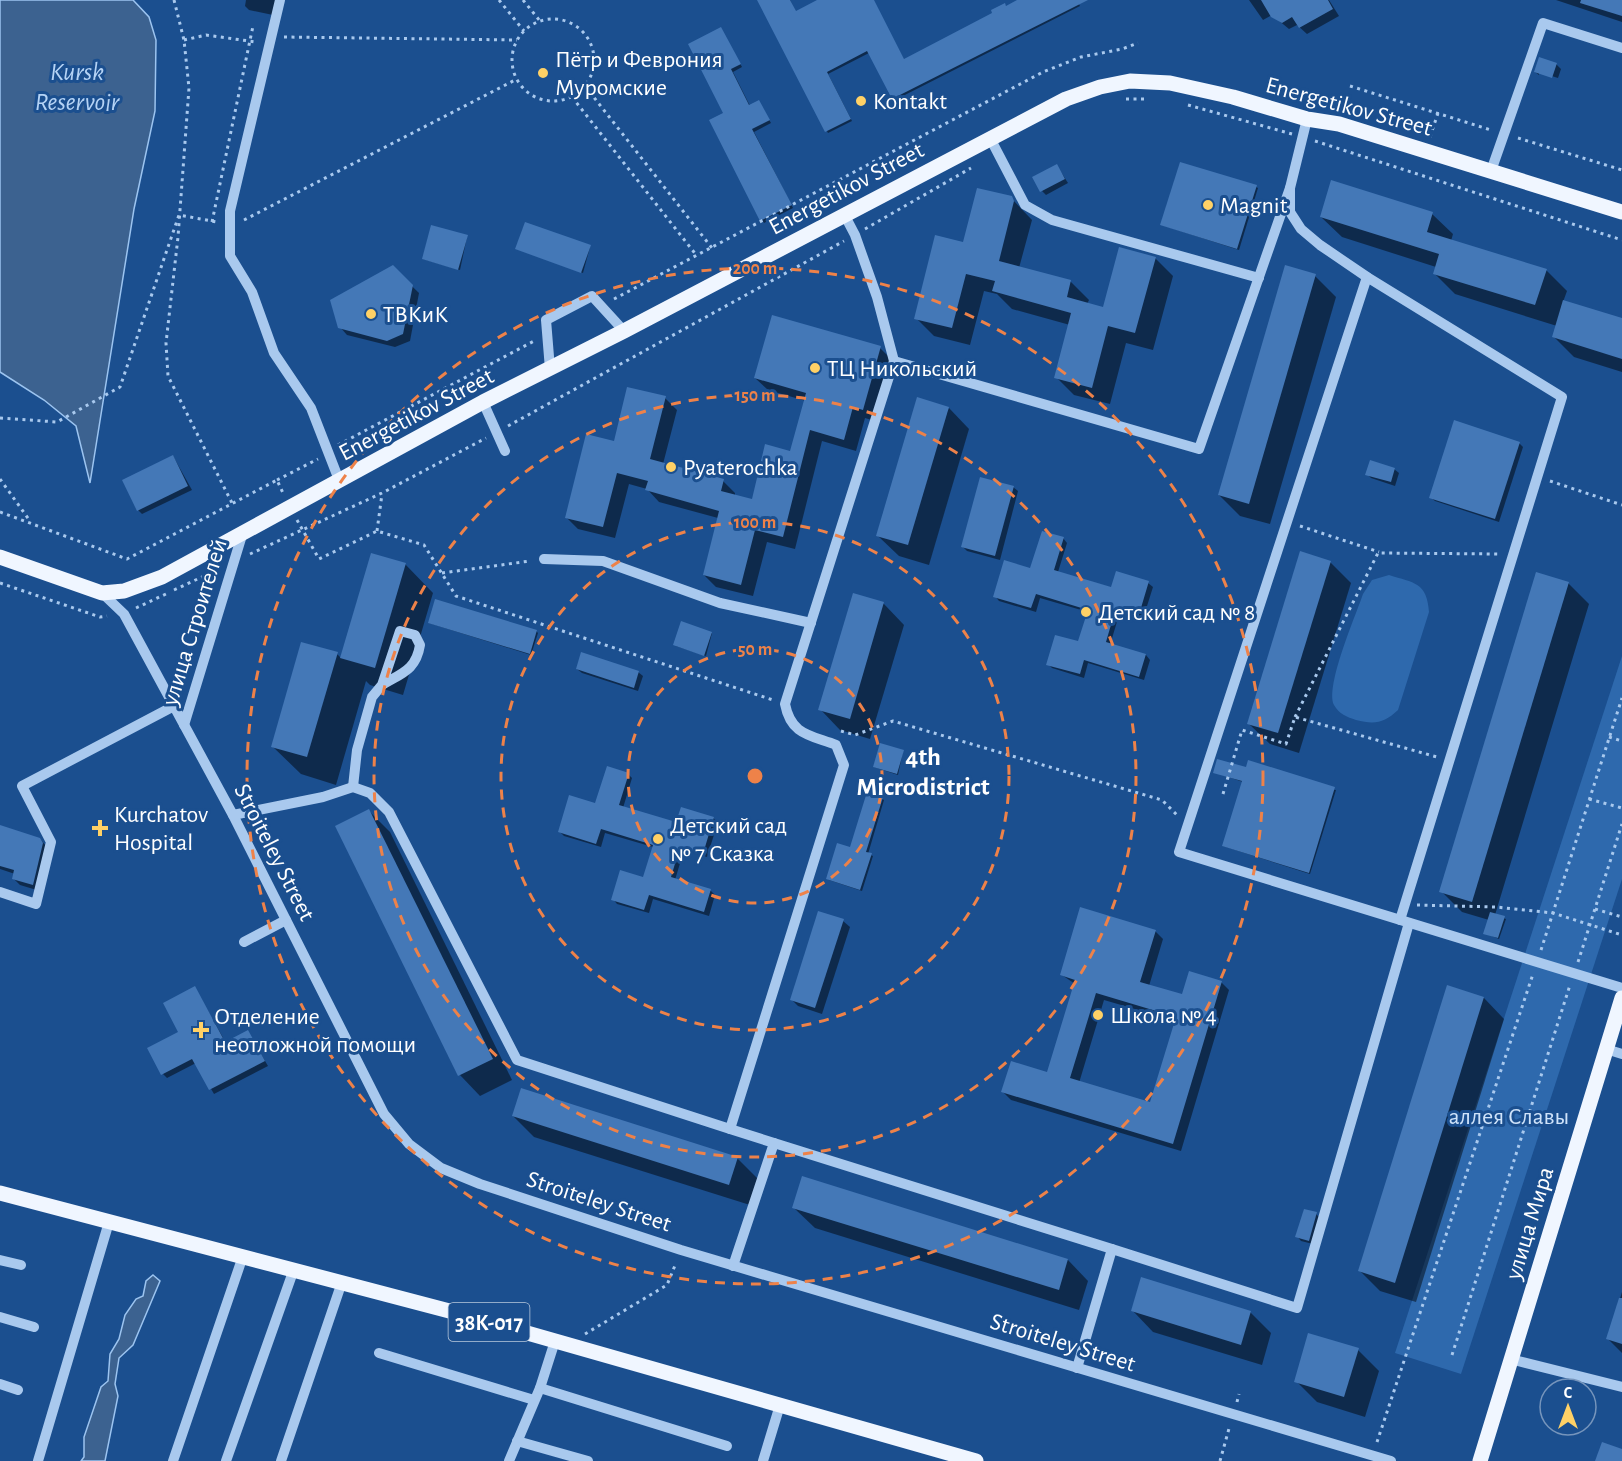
<svg xmlns="http://www.w3.org/2000/svg" width="1622" height="1461" font-family="'Alegreya Sans',sans-serif">
<style>
.green{fill:#2e69ad}
.water{fill:#3c6290;stroke:#9cc4f0;stroke-width:1.5}
.shadow{fill:#0007;fill-rule:evenodd}
.building{fill:#4478b7;fill-rule:evenodd}
.lines{fill:none;stroke-linecap:round;stroke-linejoin:round}
.path{stroke:#a9c9ee;stroke-width:3;stroke-dasharray:3 4.5;stroke-linecap:butt}
.minor{stroke:#a9c9ee;stroke-width:10}
.major{stroke:#f0f6ff;stroke-width:15}
.ring{fill:none;stroke:#ee8249;stroke-width:3;stroke-dasharray:10 8}
.poi-dot{fill:#ffd166;stroke:#1b4f8f;stroke-width:2}
.labels{text-anchor:middle;stroke-width:6;stroke-linejoin:round;paint-order:stroke}
.shield{fill:#1b4f8f;stroke:#bbcadd;stroke-width:1.5}
.shield-label{font-size:22px;font-weight:bold;fill:#fff}
.poi-label{font-size:24px;fill:#fff;stroke:#1b4f8f;text-anchor:start}
.street-label{font-size:24px;fill:#fff;stroke:#1b4f8f}
.park-label{font-size:24px;fill:#cfe3fa;stroke:#1b4f8f}
.water-label{font-size:26px;font-style:italic;fill:#b5d3f5;stroke:#1b4f8f}
.neighbourhood-label{font-size:26px;font-weight:bold;fill:#fff;stroke:#1b4f8f}
.centre{fill:#ee8249;stroke:#1b4f8f;stroke-width:3}
.ring-label{font-size:18px;text-anchor:middle;font-weight:bold;fill:#ee8249;stroke:#1b4f8f;stroke-width:6;stroke-linejoin:round;paint-order:stroke}
</style>
<rect width="100%" height="100%" fill="#1b4f8f"/>
<g class="green">
<path d="M1389,575c25,8 38,7 40,37l-31,98c-14,13 -23,15 -42,10 -9,-3 -17,-6 -22,-15 -9,-19 22,-90 29,-111l9,-14z"/>
<polygon points="1622,656 1622,879 1461,1374 1395,1353"/>
</g>
<g class="water">
<polygon points="0,0 133,0 149,17 156,40 155,111 134,209 90,483 76,426 44,400 0,372"/>
<polygon points="153,1275 160,1281 133,1345 119,1358 115,1384 118,1396 105,1461 81,1461 84,1457 84,1437 101,1387 108,1381 110,1354 119,1339 125,1315 136,1299 143,1296 146,1281"/>
</g>
<g class="shadow">
<polygon points="246,0 276,0 273,15 249,10 245,6"/>
<polygon points="759,0 790,0 796,13 821,0 873,0 904,60 994,14 1005,5 1007,7 1021,0 1077,0 1080,6 895,100 869,53 828,74 852,121 828,133"/>
<polygon points="1249,0 1329,0 1339,16 1307,34 1297,25 1289,29 1272,15 1263,20"/>
<polygon points="1556,0 1622,0 1622,22"/>
<polygon points="721,29 742,67 733,72 750,106 759,102 771,123 754,132 793,208 764,223 711,121 725,114"/>
<polygon points="1556,64 1561,69 1558,78 1539,72 1539,75 1535,72"/>
<polygon points="1057,166 1068,183 1046,195 1042,191"/>
<polygon points="1256,187 1258,188 1239,250 1162,225"/>
<polygon points="1011,198 1032,220 1019,268 1071,282 1089,300 1087,304 1104,309 1155,258 1173,276 1153,350 1126,343 1110,404 1074,395 1056,377 1070,325 1012,309 997,294 984,291 970,345 934,336 916,318 964,244"/>
<polygon points="1432,214 1453,234 1451,241 1546,270 1567,291 1563,302 1622,320 1622,372 1574,357 1554,337 1557,326 1455,294 1434,273 1436,267 1342,237 1321,217"/>
<polygon points="467,237 460,270 423,259"/>
<polygon points="590,247 583,273 517,249"/>
<polygon points="392,267 419,293 410,341 395,347 347,335 340,327"/>
<polygon points="1315,276 1336,297 1270,524 1240,516 1219,495"/>
<polygon points="880,348 892,360 875,421 865,418 856,451 822,441 795,549 767,542 753,596 716,587 704,575 718,518 659,502 647,489 629,484 615,538 578,529 566,517 615,443 665,398 677,410 663,464 723,481 735,493 735,496 753,500 791,452 806,401 768,390 755,378"/>
<polygon points="949,408 969,429 929,565 899,556 878,536"/>
<polygon points="1519,443 1523,447 1499,522 1435,501 1430,497"/>
<polygon points="173,456 192,490 142,514 138,510"/>
<polygon points="1394,469 1399,473 1395,486 1371,478 1367,474"/>
<polygon points="1013,487 1018,491 1000,560 967,551 963,547"/>
<polygon points="1063,538 1067,543 1058,572 1112,588 1148,583 1153,587 1142,622 1119,615 1110,645 1146,655 1150,660 1144,680 1088,663 1084,678 1052,668 1048,664 1079,643 1088,612 1040,598 1036,612 999,601 995,596 1031,570"/>
<polygon points="1330,562 1351,583 1299,753 1270,744 1249,724"/>
<polygon points="405,564 433,593 403,695 370,685 366,681 336,785 301,774 272,746 337,654 341,658"/>
<polygon points="1568,583 1589,604 1495,915 1506,919 1499,939 1485,933 1489,920 1462,912 1441,891"/>
<polygon points="854,595 884,604 904,625 870,739 840,730 820,709"/>
<polygon points="429,623 536,631 538,633 531,655"/>
<polygon points="712,633 706,656 676,646"/>
<polygon points="577,669 638,672 643,676 638,691 582,673"/>
<polygon points="903,751 898,775 874,767"/>
<polygon points="1214,772 1336,790 1310,874 1223,846 1243,782"/>
<polygon points="628,774 632,778 623,808 677,824 713,818 718,822 707,857 684,850 675,880 711,891 715,895 709,916 653,899 649,913 617,904 613,899 644,879 653,847 605,833 601,847 564,836 560,832 596,805"/>
<polygon points="882,799 884,800 868,854 873,856 862,891 829,880 827,878 851,849"/>
<polygon points="369,811 390,832 512,1080 480,1096 460,1075"/>
<polygon points="0,826 40,839 47,847 40,891 20,885 13,878 15,874 0,869"/>
<polygon points="843,921 850,927 822,1014 798,1006 791,999"/>
<path d="M1155,931l8,8 -14,47 34,10 38,-14 8,8 -48,161 -170,-51 -8,-8 45,-18 27,-90 -13,-9zM1104,1000l72,21 -25,83 -72,-21z"/>
<polygon points="1448,987 1484,998 1504,1019 1416,1302 1380,1291 1360,1271"/>
<polygon points="195,988 226,1043 248,1032 268,1066 214,1094 196,1063 167,1078 163,1074"/>
<polygon points="513,1116 737,1158 758,1179 750,1205 534,1137"/>
<polygon points="794,1208 1068,1260 1088,1281 1079,1310 815,1228"/>
<polygon points="1316,1214 1320,1218 1313,1244 1301,1241 1297,1236"/>
<polygon points="1622,1292 1622,1353 1608,1339"/>
<polygon points="1133,1311 1250,1312 1271,1333 1262,1365 1153,1332"/>
<polygon points="1358,1350 1379,1371 1365,1417 1317,1402 1296,1381"/>
</g>
<g class="building">
<polygon points="757,0 790,0 796,11 817,0 874,0 904,59 992,13 991,10 1005,3 1006,6 1017,0 1088,0 892,99 867,51 827,72 851,119 825,132"/>
<polygon points="1261,0 1328,0 1333,9 1299,28 1292,17 1282,23 1271,17"/>
<polygon points="1581,0 1622,0 1622,16 1580,3"/>
<polygon points="721,27 741,64 731,69 749,105 759,100 770,120 752,129 792,205 760,221 709,120 723,113 688,44"/>
<polygon points="1539,57 1557,63 1552,78 1534,72"/>
<polygon points="1180,162 1257,185 1237,249 1160,225"/>
<polygon points="1057,164 1065,179 1040,192 1032,177"/>
<polygon points="1331,180 1433,212 1427,232 1547,269 1535,305 1433,274 1439,254 1320,217"/>
<polygon points="977,188 1012,196 1014,201 999,261 1071,280 1067,297 1103,307 1119,247 1156,257 1135,333 1108,326 1092,388 1054,378 1071,313 992,291 995,281 966,274 952,328 914,319 935,235 963,242"/>
<polygon points="525,222 591,245 581,273 515,249"/>
<polygon points="431,225 468,235 458,270 422,259"/>
<polygon points="393,265 413,285 403,334 387,341 338,328 330,300"/>
<polygon points="1285,265 1316,274 1249,504 1218,495"/>
<polygon points="1563,300 1622,318 1622,359 1552,337"/>
<polygon points="772,315 881,346 863,410 853,407 844,440 810,430 783,537 755,530 741,585 703,575 719,511 645,490 648,481 617,473 603,527 565,518 586,434 614,441 627,387 666,396 650,459 724,479 721,491 752,499 765,444 790,451 806,393 754,378"/>
<polygon points="917,397 949,407 908,545 876,536"/>
<polygon points="1454,420 1520,442 1495,519 1429,498"/>
<polygon points="173,455 188,486 137,511 122,480"/>
<polygon points="1370,460 1395,468 1391,482 1365,475"/>
<polygon points="980,477 1014,486 995,556 961,547"/>
<polygon points="1042,531 1064,537 1054,570 1111,587 1116,571 1149,581 1138,618 1115,611 1106,642 1146,654 1139,677 1084,660 1080,674 1046,665 1055,635 1078,641 1088,610 1036,594 1031,608 993,597 1004,560 1030,568"/>
<polygon points="1300,551 1331,561 1278,733 1247,724"/>
<polygon points="371,553 406,563 375,668 340,658"/>
<polygon points="1536,572 1569,582 1472,902 1439,892"/>
<polygon points="853,593 884,602 850,719 818,710"/>
<polygon points="435,599 537,630 530,654 428,623"/>
<polygon points="681,621 712,632 704,656 673,645"/>
<polygon points="301,642 338,652 307,757 271,747"/>
<polygon points="581,652 639,671 634,688 576,669"/>
<polygon points="880,743 904,750 897,774 873,767"/>
<polygon points="1217,759 1246,767 1248,760 1335,787 1309,873 1222,846 1242,781 1213,773"/>
<polygon points="607,766 629,773 619,805 676,822 681,807 714,817 703,854 680,847 671,877 711,889 704,912 649,895 644,910 611,900 620,870 643,877 653,845 601,829 596,844 558,832 569,795 595,803"/>
<polygon points="867,792 883,797 866,852 872,853 860,890 826,879 837,843 850,847"/>
<polygon points="369,809 493,1059 458,1076 335,826"/>
<polygon points="0,825 40,838 43,843 33,885 12,879 14,870 0,866"/>
<path d="M1080,907l76,23 -16,52 42,12 7,-23 33,10 -49,163 -172,-52 10,-31 36,11 28,-92 -15,-5zM1096,993l80,24 -26,85 -80,-24z"/>
<polygon points="818,911 844,919 815,1008 790,1000"/>
<polygon points="1490,912 1505,916 1498,938 1483,934"/>
<polygon points="1447,985 1484,997 1395,1283 1358,1271"/>
<polygon points="195,986 225,1042 248,1030 265,1061 209,1090 192,1059 161,1075 147,1048 178,1032 163,1003"/>
<polygon points="521,1088 738,1157 729,1185 512,1116"/>
<polygon points="802,1176 1068,1259 1059,1290 792,1208"/>
<polygon points="1304,1209 1317,1212 1309,1241 1295,1237"/>
<polygon points="1141,1277 1251,1311 1241,1345 1131,1311"/>
<polygon points="1619,1298 1622,1298 1622,1344 1606,1339"/>
<polygon points="1308,1333 1359,1348 1344,1397 1294,1382"/>
<polygon points="1602,1442 1622,1449 1622,1461 1595,1461"/>
</g>
<g class="lines">
<g class="path">
<polyline points="174,0 184,40 189,88 178,237 166,343 168,376 232,503"/>
<polyline points="499,0 524,31"/>
<polyline points="523,0 540,21"/>
<circle cx="553" cy="60" r="41"/>
<polyline points="284,37 517,40"/>
<polyline points="184,40 206,35 256,42"/>
<polyline points="585,86 712,248"/>
<polyline points="1350,86 1491,130"/>
<polyline points="572,97 697,256"/>
<polyline points="1126,99 1146,99"/>
<polyline points="1188,105 1292,134"/>
<polyline points="1430,137 1438,113"/>
<polyline points="1518,138 1622,170"/>
<polyline points="1315,141 1622,240"/>
<polyline points="244,220 517,79"/>
<polyline points="212,222 253,26"/>
<polyline points="865,229 971,168"/>
<polyline points="614,299 1043,72 1081,57 1122,49 1138,43"/>
<polyline points="0,418 57,422 120,387 179,215 217,222"/>
<polyline points="508,426 844,241"/>
<polyline points="338,445 534,341"/>
<polyline points="0,479 30,521"/>
<polyline points="277,480 318,459"/>
<polyline points="1550,481 1622,505"/>
<polyline points="0,512 127,559 277,480 283,493"/>
<polyline points="297,520 319,559 377,531 424,545 456,596 773,700"/>
<polyline points="1300,526 1379,552"/>
<polyline points="377,531 382,494"/>
<polyline points="250,554 382,493 486,438"/>
<polyline points="442,573 530,561"/>
<polyline points="0,583 100,617 107,616"/>
<polyline points="174,590 217,570"/>
<polyline points="136,608 168,593"/>
<polyline points="1295,717 1378,553 1499,554"/>
<polyline points="841,731 855,735 893,721 1162,800 1177,815"/>
<polyline points="1609,737 1622,741"/>
<polyline points="1223,794 1242,730 1286,744 1295,717 1437,757"/>
<polyline points="1589,799 1622,808"/>
<polyline points="1417,905 1496,907 1553,913 1622,935"/>
<polyline points="1595,909 1622,917"/>
<polyline points="1541,950 1622,698"/>
<polyline points="1578,962 1622,824"/>
<polyline points="585,1334 667,1285 676,1263"/>
<polyline points="1452,1355 1570,985"/>
<polyline points="1237,1402 1239,1394"/>
<polyline points="1377,1442 1533,974"/>
<polyline points="1220,1461 1230,1425"/>
</g>
<g class="minor">
<polyline points="280,0 230,211 230,256 252,292 274,353 311,408 339,480"/>
<polyline points="990,138 1025,205 1052,220 1259,278"/>
<polyline points="1491,171 1543,23 1622,48"/>
<polyline points="1290,188 1290,212 1301,229 1320,245 1367,277 1562,397 1400,920"/>
<polyline points="1367,277 1179,852 1622,988"/>
<polyline points="894,361 1199,449 1290,188 1307,119"/>
<polyline points="550,369 546,320 592,296 624,331"/>
<polyline points="483,402 505,451"/>
<polyline points="544,559 603,561 720,603 811,623"/>
<polyline points="102,593 124,614 233,815 384,1114 409,1144 441,1168 480,1184 681,1250 1391,1461"/>
<polyline points="184,725 243,532"/>
<path d="M353,787l4,-37 15,-53 10,-12 18,-54 15,4 5,10c-4,25 -18,28 -38,40"/>
<polyline points="233,815 323,797 353,787 370,793 389,812 517,1060 730,1129"/>
<polyline points="0,892 36,904 51,842 22,786 174,706"/>
<polyline points="244,942 286,920"/>
<polyline points="1606,1049 1622,1054"/>
<polyline points="774,1143 1112,1249 1077,1368"/>
<polyline points="1112,1249 1297,1308 1409,923"/>
<polyline points="0,1260 21,1265"/>
<path d="M733,1266l41,-123 -44,-14 114,-364 -8,-20c-26,-10 -45,-10 -51,-41l109,-343 -17,-64 -22,-62 -11,-21"/>
<polyline points="0,1317 34,1327"/>
<polyline points="379,1353 534,1400"/>
<polyline points="1510,1359 1622,1387"/>
<polyline points="0,1384 18,1390"/>
<polyline points="540,1388 727,1446"/>
<polyline points="517,1441 588,1461"/>
<polyline points="38,1461 109,1222"/>
<polyline points="173,1461 243,1256"/>
<polyline points="226,1461 294,1269"/>
<polyline points="281,1461 342,1282"/>
<polyline points="509,1461 540,1388 555,1341"/>
<polyline points="763,1461 780,1405"/>
</g>
<g class="major">
<polyline points="0,557 102,593 124,591 162,577 483,402 624,331 1066,99 1100,87 1130,81 1170,83 1233,97 1307,119 1339,124 1622,212"/>
<polyline points="0,1193 457,1313 976,1461"/>
<polyline points="1480,1461 1622,998"/>
</g>
</g>
<g class="ring">
<circle cx="755" cy="776" r="127"/>
<circle cx="755" cy="776" r="254"/>
<circle cx="755" cy="776" r="381"/>
<circle cx="755" cy="776" r="508"/>
</g>
<g class="poi-dot">
<circle cx="543" cy="73" r="6"/>
<circle cx="861" cy="101" r="6"/>
<circle cx="1208" cy="205" r="6"/>
<circle cx="371" cy="314" r="6"/>
<circle cx="815" cy="368" r="6"/>
<circle cx="671" cy="467" r="6"/>
<circle cx="1086" cy="612" r="6"/>
<path d="M97 819h6v6h6v6h-6v6h-6v-6h-6v-6h6z"/>
<circle cx="658" cy="839" r="6"/>
<circle cx="1098" cy="1015" r="6"/>
<path d="M198 1021h6v6h6v6h-6v6h-6v-6h-6v-6h6z"/>
</g>
<g class="labels">
<rect class="shield" x="448.5" y="1303" width="81" height="38" rx="4.5"/>
<g class="shield-label">
<text x="489" y="1330">38К-017</text>
</g>
<g class="poi-label">
<text x="555" y="67">Пётр и Феврония<tspan x="555" dy="28">Муромские</tspan></text>
<text x="873" y="109">Kontakt</text>
<text x="1220" y="213">Magnit</text>
<text x="383" y="322">ТВКиК</text>
<text x="827" y="376">ТЦ Никольский</text>
<text x="683" y="475">Pyaterochka</text>
<text x="1098" y="620">Детский сад № 8</text>
<text x="114" y="822">Kurchatov<tspan x="114" dy="28">Hospital</tspan></text>
<text x="670" y="833">Детский сад<tspan x="670" dy="28">№ 7 Сказка</tspan></text>
<text x="1110" y="1023">Школа № 4</text>
<text x="214" y="1024">Отделение<tspan x="214" dy="28">неотложной помощи</tspan></text>
</g>
<g class="street-label">
<text transform="translate(1349 106) rotate(15)" y="8">Energetikov Street</text>
<text transform="translate(846 188) rotate(-28)" y="8">Energetikov Street</text>
<text transform="translate(416 414) rotate(-28)" y="8">Energetikov Street</text>
<text transform="translate(194 622) rotate(-73)" y="8">улица Строителей</text>
<text transform="translate(275 852) rotate(63)" y="8">Stroiteley Street</text>
<text transform="translate(599 1201) rotate(18)" y="8">Stroiteley Street</text>
<text transform="translate(1529 1223) rotate(-73)" y="8">улица Мира</text>
<text transform="translate(1063 1342) rotate(17)" y="8">Stroiteley Street</text>
</g>
<g class="park-label">
<text x="1509" y="1124">аллея Славы</text>
</g>
<g class="water-label">
<text x="77" y="80">Kursk<tspan x="77" dy="30">Reservoir</tspan></text>
</g>
<g class="neighbourhood-label">
<text x="923" y="765">4th<tspan x="923" dy="30">Microdistrict</tspan></text>
</g>
</g>
<circle cx="755" cy="776" r="9" class="centre"/>
<g class="ring-label">
<text x="755" y="274">200 m</text>
<text x="755" y="401">150 m</text>
<text x="755" y="528">100 m</text>
<text x="755" y="655">50 m</text>
</g>
<g transform="translate(1568 1407)"><circle r="28" fill="#1b4f8f" stroke="#7695bc" stroke-width="1.5"/>
<path d="M0-4.5L10 22L0 15L-10 22Z" fill="#ffd166"/>
<text y="-9" font-size="16" font-weight="bold" text-anchor="middle" fill="#ffffff">С</text>
</g>
</svg>
